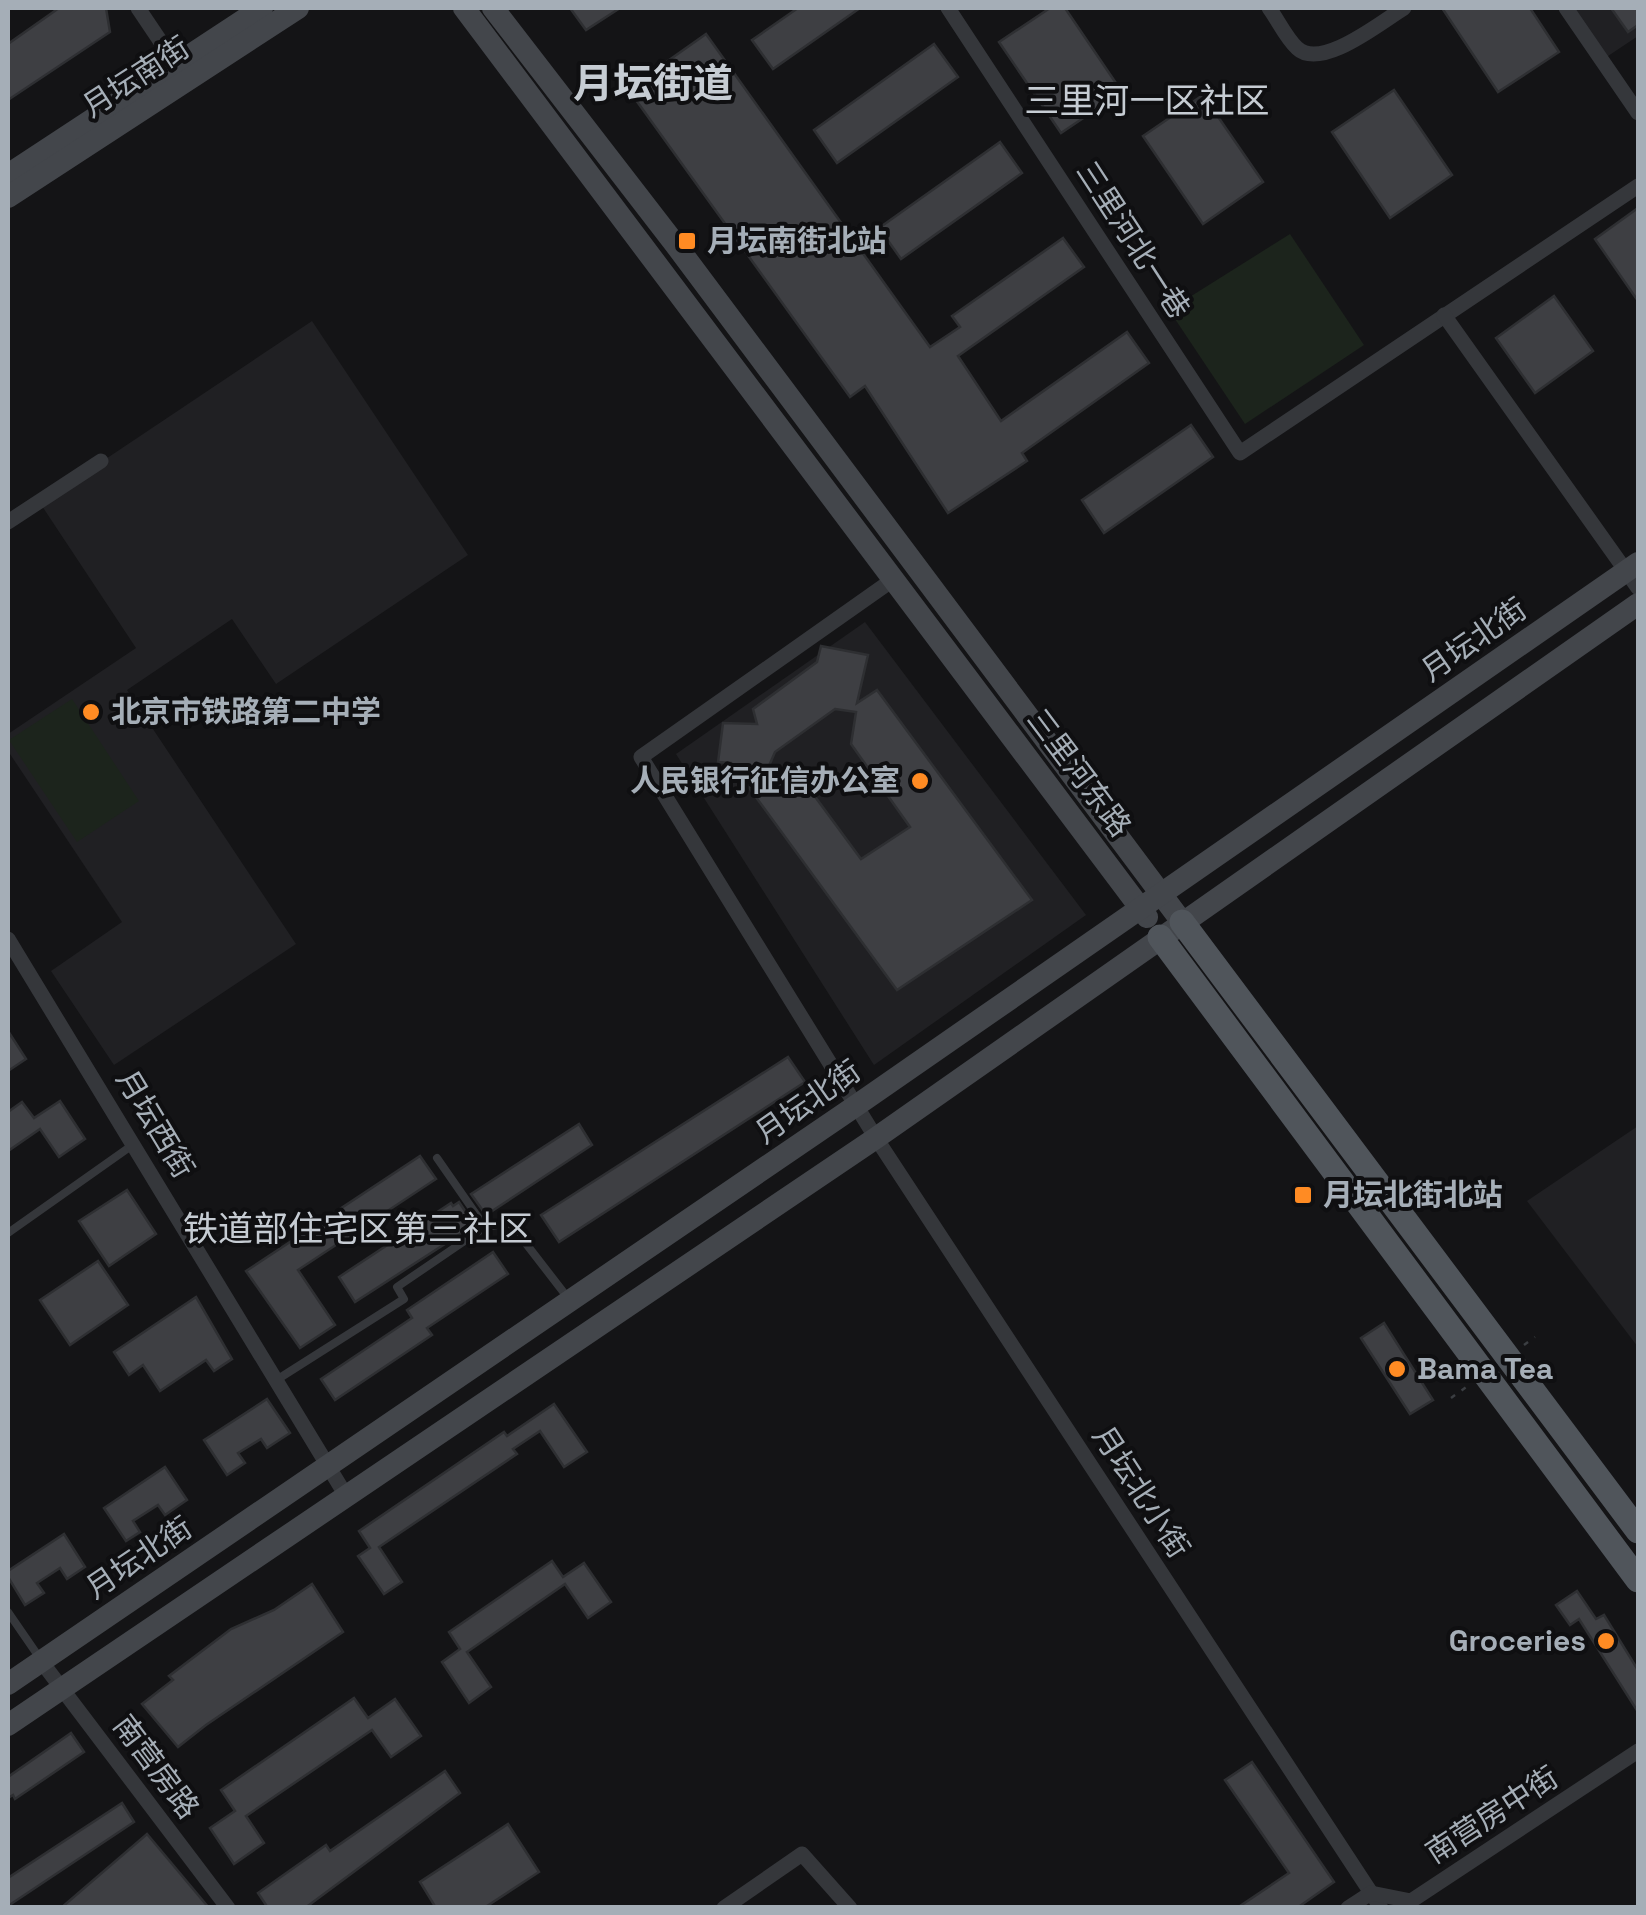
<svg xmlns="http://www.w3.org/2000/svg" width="1646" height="1915" font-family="'Space Grotesk','Noto Sans SC',sans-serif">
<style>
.built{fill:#202023}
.green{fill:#1c241c}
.building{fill:#3e3f43;stroke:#2e2f32;stroke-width:2.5;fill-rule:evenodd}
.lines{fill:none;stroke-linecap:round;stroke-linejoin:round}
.path{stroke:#3b3e42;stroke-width:2.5;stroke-dasharray:5 8;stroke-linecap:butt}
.lane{stroke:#35373b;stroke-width:8}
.street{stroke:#35373b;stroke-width:15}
.secondary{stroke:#43464b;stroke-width:22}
.primary{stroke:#50555b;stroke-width:25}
.poi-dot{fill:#ff8b23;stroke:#0f0f11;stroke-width:4}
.labels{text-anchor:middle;stroke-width:8;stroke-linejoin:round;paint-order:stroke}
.street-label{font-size:30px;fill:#a5aeb7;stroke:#0f0f11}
.poi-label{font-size:30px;font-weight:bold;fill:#a5aeb7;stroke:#0f0f11;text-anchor:start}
.quarter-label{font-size:35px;fill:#c6ccd3;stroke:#0f0f11}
.district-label{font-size:40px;font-weight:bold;fill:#c6ccd3;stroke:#0f0f11}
</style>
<rect width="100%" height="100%" fill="#141416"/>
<g class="built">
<polygon points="1571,8 1638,8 1638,36 1605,58"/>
<polygon points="312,321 468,555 276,684 232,619 127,690 296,944 114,1065 51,971 122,922 8,751 8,734 136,648 40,503"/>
<polygon points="865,622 1086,915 874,1065 676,754"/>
<polygon points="1638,1126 1638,1347 1527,1201"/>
</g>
<g class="green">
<polygon points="1290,234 1364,345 1245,424 1169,310"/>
<polygon points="72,699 139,801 77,842 9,740"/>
</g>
<g class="building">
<polygon points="59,8 106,8 110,32 8,100 8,44"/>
<polygon points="570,8 620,8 586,30"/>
<polygon points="798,8 860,8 773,69 752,40"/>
<polygon points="1050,8 1065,8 1122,92 1061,133 999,42"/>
<polygon points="1442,8 1530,8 1559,52 1498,92"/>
<polygon points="1611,8 1638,8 1638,25 1628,32"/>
<polygon points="706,34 930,347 960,327 952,316 1063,238 1084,267 958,356 1001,421 1127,332 1149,363 1022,453 1027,461 948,513 865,386 850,397 628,89"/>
<polygon points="934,44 958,77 837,163 814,130"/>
<polygon points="1394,90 1452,175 1390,218 1332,132"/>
<polygon points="1203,95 1263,182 1203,224 1143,136"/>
<polygon points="1000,142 1022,173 901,259 879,228"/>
<polygon points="1638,208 1638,301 1595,239"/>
<polygon points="1554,296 1593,351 1535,393 1496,338"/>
<polygon points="1191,425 1213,457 1104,533 1082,500"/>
<path d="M821,646l47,9 -11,48 20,-13 155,210 -135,90 -166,-227 -13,-1 5,-39 34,1 -4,-15 64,-47zM835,709l21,3 -5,32 59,83 -49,32 -59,-80 -36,-6 9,-21z"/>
<polygon points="8,1031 26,1059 8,1071"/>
<polygon points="788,1057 805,1082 559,1242 541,1215"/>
<polygon points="60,1101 85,1139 59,1157 40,1129 8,1151 8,1112 22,1102 34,1118"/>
<polygon points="579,1124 592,1145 486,1215 471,1194"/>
<polygon points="420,1156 436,1179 298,1270 335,1325 300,1348 246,1271"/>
<polygon points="127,1190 156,1234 109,1266 79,1221"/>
<polygon points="459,1202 473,1223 468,1229 355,1302 339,1277 451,1203 453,1206"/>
<polygon points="493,1252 508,1274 427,1328 432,1335 335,1400 321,1379 412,1318 407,1310"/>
<polygon points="98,1261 128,1305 70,1345 40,1300"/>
<polygon points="196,1297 232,1359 214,1371 206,1360 160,1391 143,1365 129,1375 114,1352"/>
<polygon points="1384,1323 1433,1400 1410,1414 1361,1338"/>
<polygon points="267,1399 290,1433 267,1448 261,1439 238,1453 245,1463 227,1475 204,1440"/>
<polygon points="554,1404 587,1452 564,1467 540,1431 513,1449 517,1454 379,1547 402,1582 384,1594 358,1556 370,1548 359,1531 504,1432 507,1436"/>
<polygon points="165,1467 187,1500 165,1515 158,1505 133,1521 140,1532 126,1541 104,1508"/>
<polygon points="64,1534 85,1567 67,1579 60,1568 37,1583 44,1593 25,1605 8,1577 8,1571"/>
<polygon points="552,1561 563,1577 584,1563 611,1602 588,1618 565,1584 467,1652 491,1687 469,1703 442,1662 460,1649 449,1632"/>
<polygon points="312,1584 343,1632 206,1725 178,1747 142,1704 173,1680 169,1676 231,1629 274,1610"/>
<polygon points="1577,1591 1596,1619 1604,1615 1638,1670 1638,1712 1579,1619 1570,1625 1556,1605"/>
<polygon points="354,1698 368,1718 395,1699 421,1736 391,1757 372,1730 246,1816 264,1843 234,1864 210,1828 235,1811 221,1790"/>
<polygon points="71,1733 84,1752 15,1799 13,1795 8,1798 8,1777"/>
<polygon points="1252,1762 1334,1882 1297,1908 1237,1908 1289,1873 1225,1780"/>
<polygon points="445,1771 460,1793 305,1908 268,1908 258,1893 326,1845 330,1851"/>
<polygon points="122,1803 134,1822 8,1906 8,1878"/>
<polygon points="508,1824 539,1872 484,1908 436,1908 420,1882"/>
<polygon points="147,1834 209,1908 61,1908"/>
</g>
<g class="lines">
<g class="path">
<polyline points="1524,1345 1535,1337"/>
<polyline points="1451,1398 1469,1385"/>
</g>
<g class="lane">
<polyline points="437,1158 485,1227 510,1223 568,1298"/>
<polyline points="8,1233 134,1144"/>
<polyline points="278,1379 404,1299 397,1287 485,1227"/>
<polyline points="8,1612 39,1657"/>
</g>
<g class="street">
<polyline points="138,8 175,63"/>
<polyline points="948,8 1240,453 1638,186"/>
<path d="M1269,8c9,12 17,30 28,40 24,23 84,-26 107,-40"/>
<polyline points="1566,8 1638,113"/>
<polyline points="1444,315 1638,588"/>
<polyline points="8,522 101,461"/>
<polyline points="891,581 641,757 876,1138 1381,1908"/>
<polyline points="8,939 345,1494"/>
<polyline points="41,1661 228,1908"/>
<polyline points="724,1908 802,1854 850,1908"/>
<polyline points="1348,1908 1371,1893 1411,1901 1638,1751"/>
</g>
<g class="secondary">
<polyline points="464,8 1147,917"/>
<polyline points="493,8 675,244 1182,922"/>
<polyline points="8,175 262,8"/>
<polyline points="8,197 298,8"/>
<polyline points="8,1684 857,1105 1638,563"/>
<polyline points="8,1725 876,1138 1638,604"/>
</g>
<g class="primary">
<polyline points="1182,922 1638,1531"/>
<polyline points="1160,937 1638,1580"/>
</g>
</g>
<g class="poi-dot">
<rect x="677" y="231" width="20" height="20" rx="5"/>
<circle cx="91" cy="712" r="10"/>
<circle cx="920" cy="781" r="10"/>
<rect x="1293" y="1185" width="20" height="20" rx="5"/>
<circle cx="1397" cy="1369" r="10"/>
<circle cx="1606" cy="1641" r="10"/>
</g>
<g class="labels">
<g class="street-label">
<text transform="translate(136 77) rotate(-33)" y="10">月坛南街</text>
<text transform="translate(1133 240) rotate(57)" y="10">三里河北一巷</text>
<text transform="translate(1474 640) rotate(-35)" y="10">月坛北街</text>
<text transform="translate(1079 773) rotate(53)" y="10">三里河东路</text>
<text transform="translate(808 1102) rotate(-35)" y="10">月坛北街</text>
<text transform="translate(155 1124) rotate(59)" y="10">月坛西街</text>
<text transform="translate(1141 1492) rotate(57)" y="10">月坛北小街</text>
<text transform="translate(139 1558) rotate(-34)" y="10">月坛北街</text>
<text transform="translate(156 1767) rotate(53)" y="10">南营房路</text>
<text transform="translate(1492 1815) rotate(-33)" y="10">南营房中街</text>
</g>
<g class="poi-label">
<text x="707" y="251">月坛南街北站</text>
<text x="111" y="722">北京市铁路第二中学</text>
<text x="900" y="791" text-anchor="end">人民银行征信办公室</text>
<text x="1323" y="1205">月坛北街北站</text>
<text x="1417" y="1379">Bama Tea</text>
<text x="1586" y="1651" text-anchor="end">Groceries</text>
</g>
<g class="quarter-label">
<text x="1147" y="113">三里河一区社区</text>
<text x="358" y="1241">铁道部住宅区第三社区</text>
</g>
<g class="district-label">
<text x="653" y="97">月坛街道</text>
</g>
</g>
<rect width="1646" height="1915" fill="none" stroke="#a5aeb7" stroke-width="20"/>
</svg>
